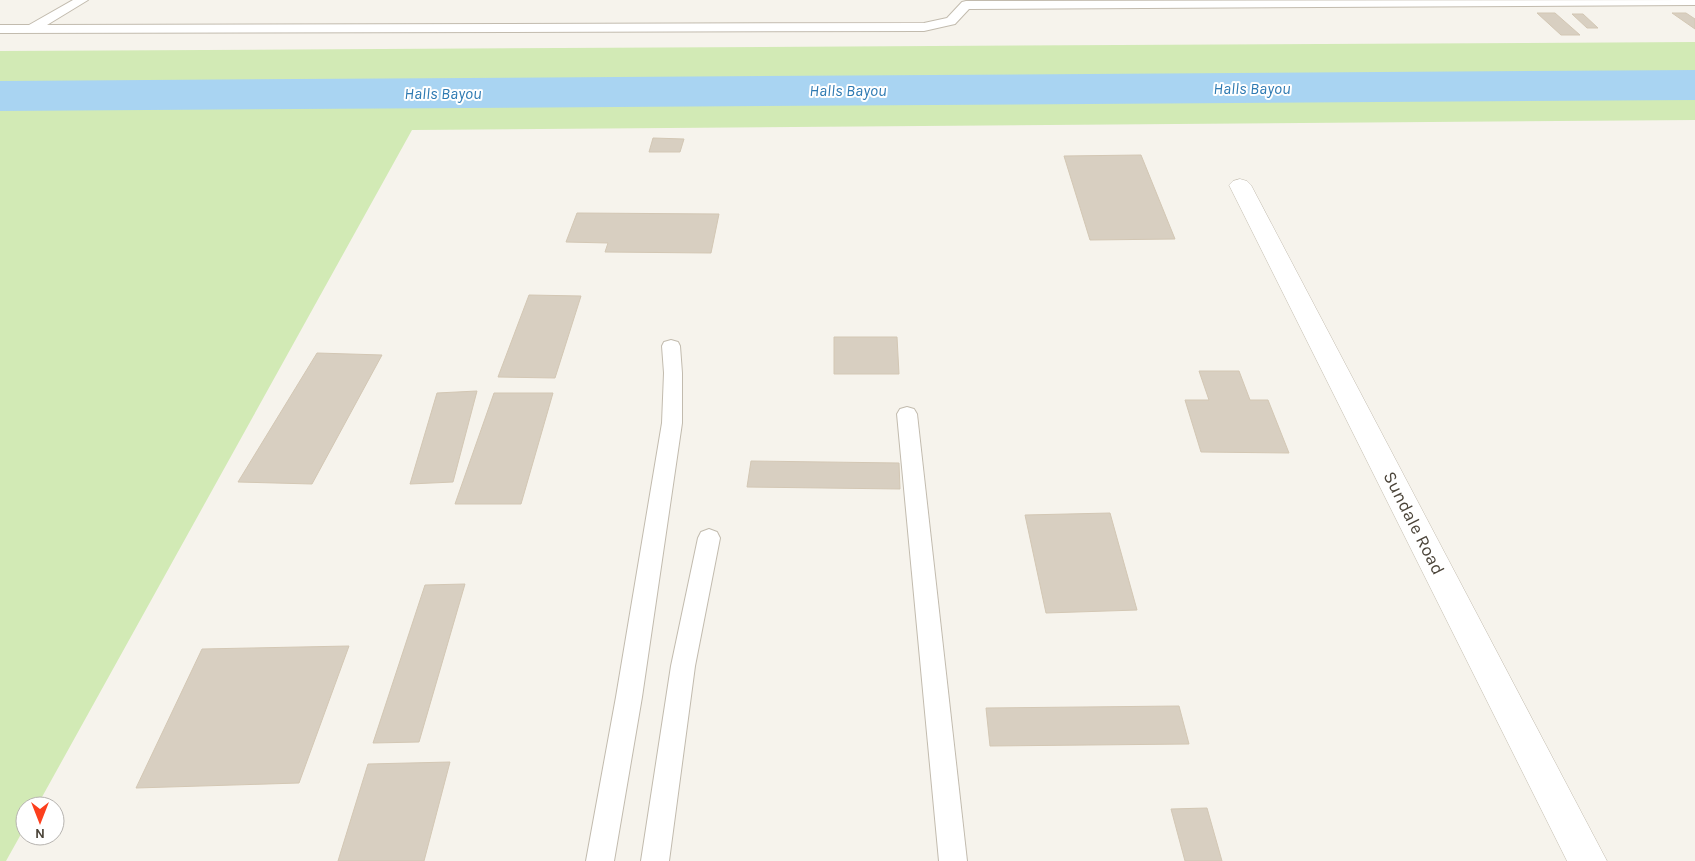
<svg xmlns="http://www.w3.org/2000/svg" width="1695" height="861" font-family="Karla,sans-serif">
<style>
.green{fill:#d2eab5}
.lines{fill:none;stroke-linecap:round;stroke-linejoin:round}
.river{fill:#a9d4f2;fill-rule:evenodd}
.building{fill:#d8cfc1;stroke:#d3c7b4}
.lane-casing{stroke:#c2bbae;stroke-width:2}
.street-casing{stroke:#c2bbae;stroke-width:1}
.lane{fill:#fff;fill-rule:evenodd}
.street{fill:#fff;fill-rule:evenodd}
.labels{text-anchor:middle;stroke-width:4;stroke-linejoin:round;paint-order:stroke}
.far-water-label{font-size:16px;font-style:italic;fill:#2e7ab2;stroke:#fff}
.street-label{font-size:18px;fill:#4b4439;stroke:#fff}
</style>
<rect width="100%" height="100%" fill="#f6f3ec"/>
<polygon class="green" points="1695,42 1695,120 412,130 37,806 25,806 25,827 6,861 0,861 0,51"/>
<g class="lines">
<polygon class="river" points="1695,70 1695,100 0,111 0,81"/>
</g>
<g class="building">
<polygon points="1537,13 1555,13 1580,35 1561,35"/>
<polygon points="1672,13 1686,13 1695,19 1695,29"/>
<polygon points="1572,14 1583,14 1598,28 1587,28"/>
<polygon points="653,138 684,139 680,152 649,152"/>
<polygon points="1141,155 1175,239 1090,240 1064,156"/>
<polygon points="577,213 719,214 711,253 605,252 608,243 566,242"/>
<polygon points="529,295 581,296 555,378 498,377"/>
<polygon points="834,337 897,337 899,374 834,374"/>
<polygon points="317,353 382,355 312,484 238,482"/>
<polygon points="1199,371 1239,371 1250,400 1268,400 1289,453 1201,452 1185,400 1209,400"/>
<polygon points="477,391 453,482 410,484 437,393"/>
<polygon points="494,393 553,393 521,504 455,504"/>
<polygon points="751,461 899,463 900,489 747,487"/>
<polygon points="1110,513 1137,610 1046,613 1025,515"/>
<polygon points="465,584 419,742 373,743 425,585"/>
<polygon points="349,646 299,783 136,788 202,649"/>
<polygon points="1179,706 1189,744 990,746 986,708"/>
<polygon points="450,762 424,861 338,861 368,764"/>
<polygon points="1207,808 1222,861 1185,861 1171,809"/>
</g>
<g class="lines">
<defs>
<g id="lane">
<polygon points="73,0 88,0 47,25 924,23 947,18 962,2 966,1 1695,0 1695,5 969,9 955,24 924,31 0,33 0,25 29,25"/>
<polygon points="671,340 678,342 680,346 682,373 682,423 642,697 614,861 586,861 616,697 662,423 664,373 662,346 664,342"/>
<polygon points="907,407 914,409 917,414 967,861 939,861 897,414 900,409"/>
<polygon points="709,529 717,532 720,538 695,666 669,861 641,861 671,666 698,538 701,532"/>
</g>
<polygon id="street" points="1240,179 1247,181 1251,185 1607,861 1567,861 1229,185 1233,181"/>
</defs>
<use href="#lane" class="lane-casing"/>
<use href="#street" class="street-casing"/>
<use href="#lane" class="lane"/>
<use href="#street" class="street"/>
</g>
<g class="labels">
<g class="far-water-label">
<text x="1252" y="94">Halls Bayou</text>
<text x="848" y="96">Halls Bayou</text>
<text x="443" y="99">Halls Bayou</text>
</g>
<g class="street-label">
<text transform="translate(1414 523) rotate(63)" y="6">Sundale Road</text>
</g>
</g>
<g transform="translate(40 821) rotate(180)"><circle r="24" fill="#ffffff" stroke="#b7b4b0"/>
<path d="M0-4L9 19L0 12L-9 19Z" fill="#fc3f1d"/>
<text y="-8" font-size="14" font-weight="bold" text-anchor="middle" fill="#4b4439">N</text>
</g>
</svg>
